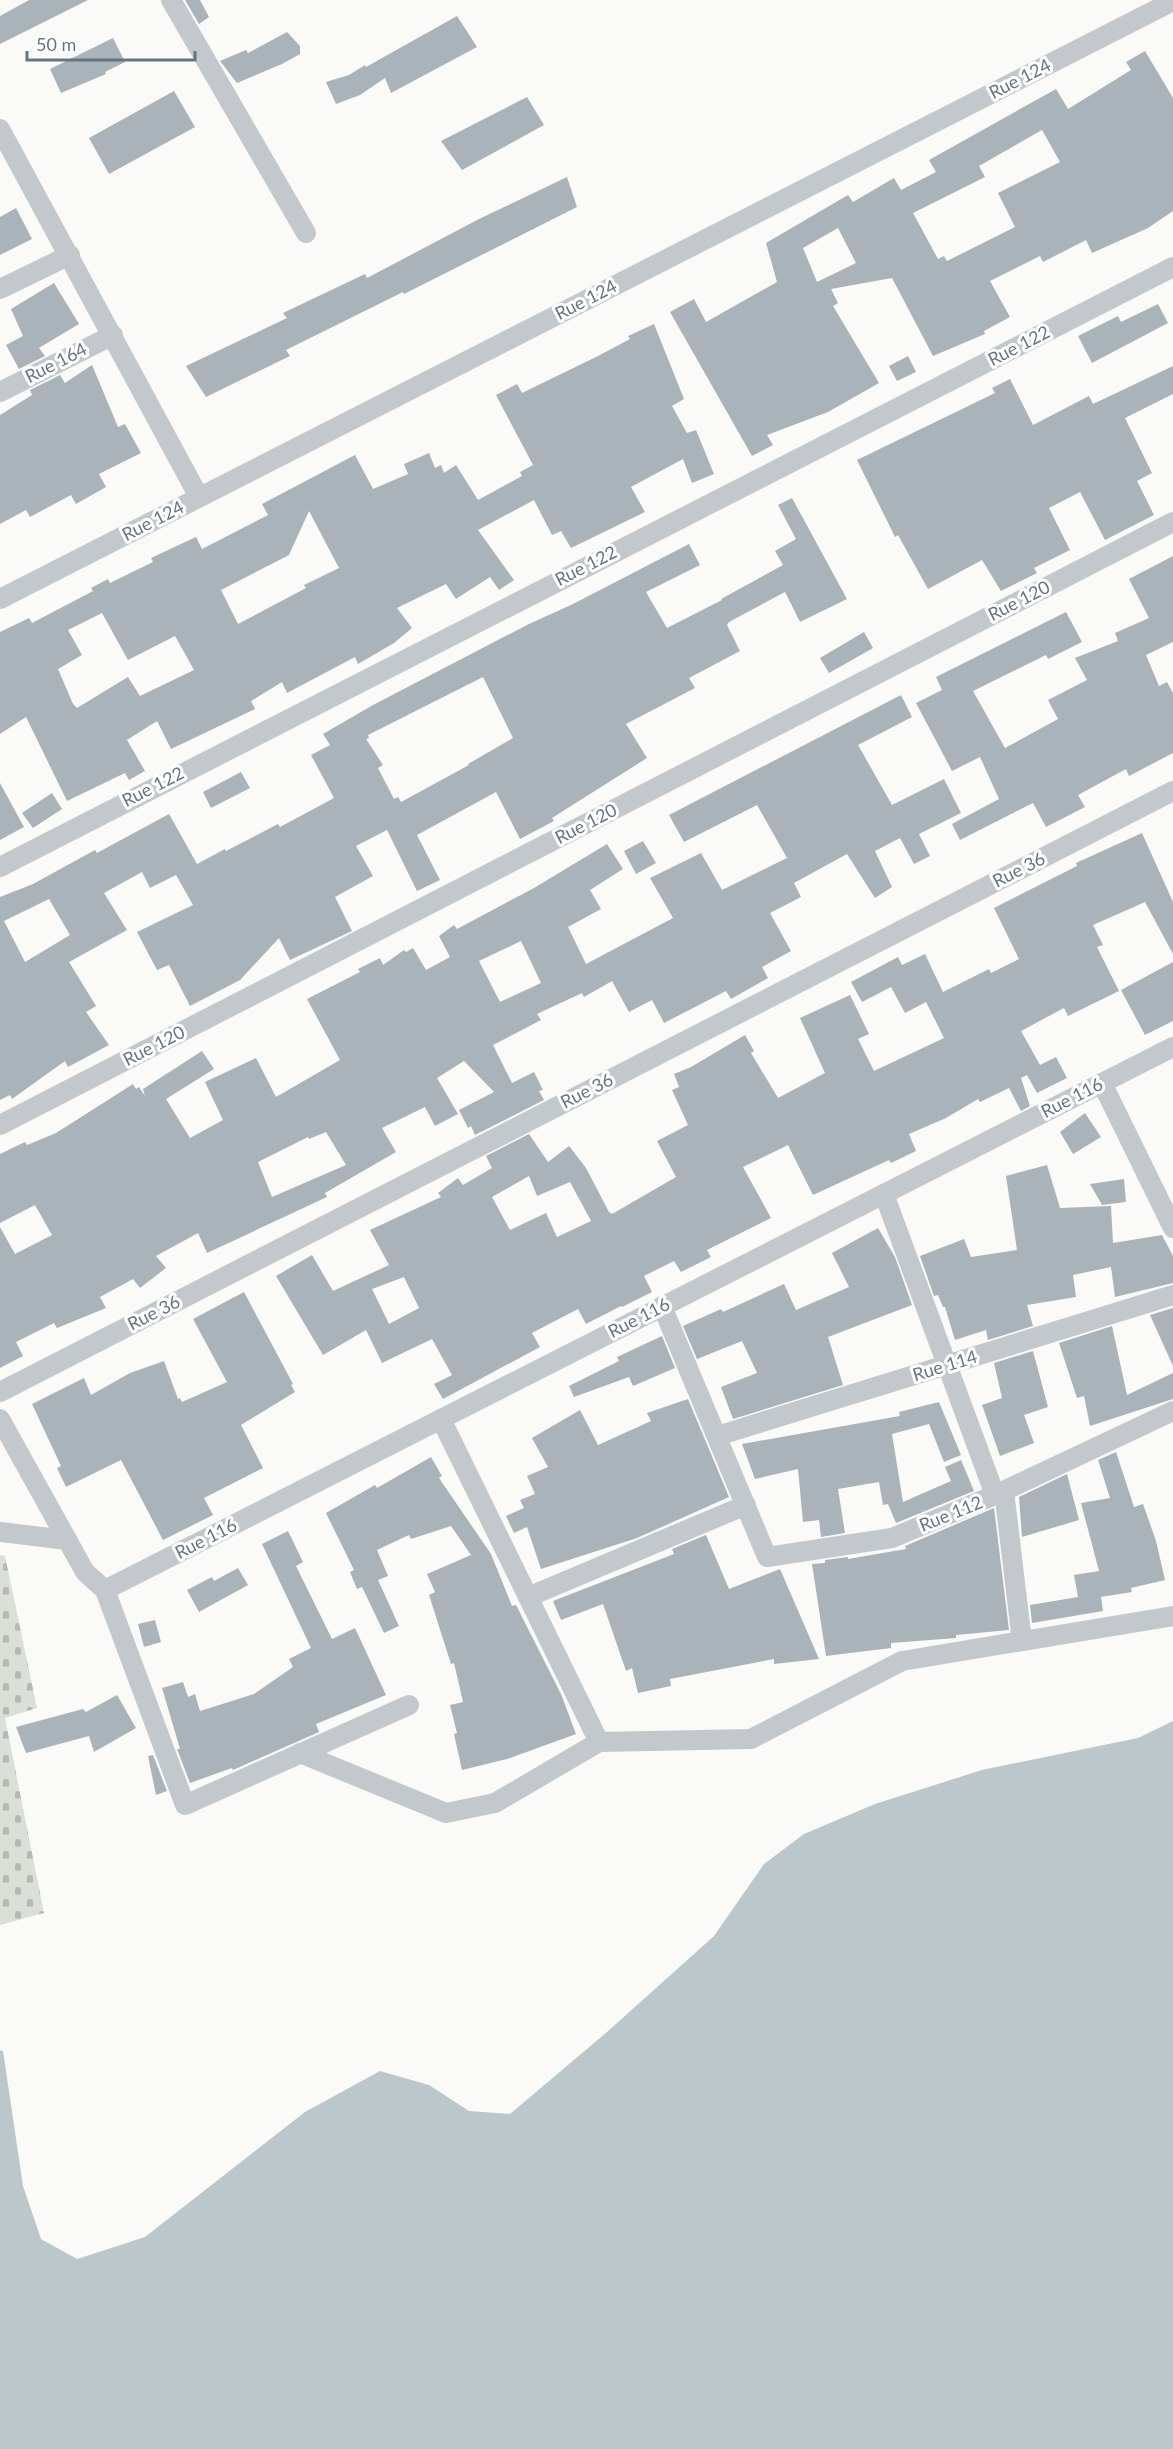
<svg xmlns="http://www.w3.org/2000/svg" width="1173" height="2449" font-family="Lato,sans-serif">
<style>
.cemetery{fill:url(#cemetery-stones)}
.water{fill:#bbc7cb}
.building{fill:#aab3b9;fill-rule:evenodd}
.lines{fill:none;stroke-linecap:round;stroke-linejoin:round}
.street{stroke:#c3c8cc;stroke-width:20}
.labels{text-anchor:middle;stroke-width:6;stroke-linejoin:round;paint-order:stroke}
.street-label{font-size:18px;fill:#657683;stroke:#fff}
</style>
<defs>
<pattern id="cemetery-stones" width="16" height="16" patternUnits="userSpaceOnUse" patternTransform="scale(1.5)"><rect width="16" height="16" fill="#dadfd7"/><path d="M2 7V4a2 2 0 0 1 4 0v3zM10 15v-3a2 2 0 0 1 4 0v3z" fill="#b4b9b4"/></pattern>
</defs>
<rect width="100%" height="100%" fill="#fafaf8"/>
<polygon class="cemetery" points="0,1555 5,1556 37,1708 5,1718 44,1913 0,1925"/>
<polygon class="water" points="1173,1721 1173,2449 0,2449 0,2050 3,2051 23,2186 41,2239 77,2259 145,2237 305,2112 380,2071 429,2085 469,2111 510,2114 607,2032 714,1936 764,1864 804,1834 875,1804 982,1770 1138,1738"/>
<g class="building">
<polygon points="29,0 88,0 0,44 0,16"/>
<polygon points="185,0 200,0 209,17 199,24"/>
<polygon points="457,16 477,47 391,93 385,78 360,95 336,104 326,82 349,75 365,65 366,67"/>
<polygon points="287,32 300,46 300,54 282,64 237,83 220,61 246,50 248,53"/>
<polygon points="113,38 125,62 105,72 106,74 61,93 50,69"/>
<path d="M1145,51l28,47v113l-25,17 -56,25 -6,-13 -43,22 -3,-6 -50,25 20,36 -26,14 1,3 -52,22 -41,-78 -61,11 7,14 -5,3 46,77 -51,29 -61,23 6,10 -21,11 -82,-144 24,-13 12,23 71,-40 -11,-39 82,-48 5,7 41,-24 7,12 35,-18 -7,-12 127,-71 12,20 63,-39 -5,-8zM1042,130l18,32 -62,31 17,34 -68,34 -3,-5 -6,3 -25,-46 72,-36 -6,-11zM838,228l18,35 -39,19 -14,-34z"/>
<polygon points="174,91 195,127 109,174 89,138"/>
<polygon points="527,97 544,125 462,170 441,141"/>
<polygon points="567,177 577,207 404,294 403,292 286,350 290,356 206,397 186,366 287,318 283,313 365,274 367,278 479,219"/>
<polygon points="16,208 32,239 0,255 0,217"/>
<polygon points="54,283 79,324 39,348 45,356 19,369 6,345 23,336 11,309"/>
<polygon points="1158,304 1168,323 1092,363 1078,336 1118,316 1121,322"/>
<path d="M654,324l30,75 -12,7 15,27 9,-3 18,44 -22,9 -9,-24 -52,28 14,25 -74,36 -10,-17 -9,4 -18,-35 -56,30 36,50 -15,10 -9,-13 -34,22 -10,-15 -49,24 15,20 -18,15 -36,21 -3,-7 -68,36 -5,-11 -31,19 4,8 -84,40 -14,-28 -30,19 18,31 -16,9 -4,-7 -58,28 -41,-84 -26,17v-102l29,-14 3,5 61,-32 -2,-3 17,-9 2,4 43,-21 -2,-4 45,-21 6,12 66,-34 -6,-11 93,-49 18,34 35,-15 -4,-10 25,-11 6,15 6,-3 3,8 12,-8 22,35 44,-24 -2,-4 13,-7 -37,-70 21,-11 5,9 76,-37 32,-17 -2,-3zM309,511l30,57 -35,17 2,3 -68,36 -17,-34 68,-35zM102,613l26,47 47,-24 19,34 -54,26 -12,-19 -51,31 -4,-4 -15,-35 24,-14 -14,-25z"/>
<polygon points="908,356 916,372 897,381 889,366"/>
<polygon points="92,365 118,427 125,424 141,453 99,474 106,487 76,504 71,495 30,517 26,510 0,524 0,415 32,395 30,390 60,375 65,383"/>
<polygon points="1173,366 1173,394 1125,418 1152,473 1137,481 1154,515 1105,540 1080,492 1049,508 1070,550 1034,568 1037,573 1001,591 982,560 928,589 898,535 895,537 857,460 995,393 992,388 1010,379 1033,425 1089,396 1093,404"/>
<path d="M792,498l55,101 -47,23 -15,-30 -56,30 -2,3 13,26 -51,27 6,10 -69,36 21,34 -95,60 2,3 -34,18 -24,-47 -79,43 23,45 -23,11 -30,-61 -31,16 17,30 -38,21 17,34 -62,29 -11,-22 -39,42 -50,26 -21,-41 -12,5 -20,-38 56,-27 -17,-30 -26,13 -8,-16 -38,21 23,37 -58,32 27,44 -10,6 23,33 -41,22 -3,-6 -53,38 -2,-4 -10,5v-203l33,-13 62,-34 2,3 72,-39 28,50 28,-15 1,2 52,-27 2,3 54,-29 -23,-43 19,-10 -7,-11 50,-29 156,-81 44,-20 116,-60 11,21 -54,27 21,36 55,-28 -1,-1 62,-34 -8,-14 21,-12 -18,-34zM483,677l30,61 -45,26 1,1 -68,37 -3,-5 -4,2 -16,-31 5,-3 -17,-26 3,-1 -1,-3zM49,899l21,36 -45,27 -21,-41z"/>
<polygon points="1173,556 1173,642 1146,655 1159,686 1167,682 1173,693 1173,753 1129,776 1126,769 1078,795 1085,807 1046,827 1033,803 960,840 952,824 999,799 980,757 952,771 916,703 942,690 936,677 1066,612 1082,642 1048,659 1046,655 973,691 1005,748 1058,719 1048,700 1087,680 1075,658 1118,641 1115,633 1149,618 1129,579"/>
<polygon points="864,632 873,648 829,673 820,658"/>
<path d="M901,695l11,22 -54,28 34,60 52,-26 17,34 -42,21 11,22 -16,8 -14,-26 -25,13 17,36 -17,11 -28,-44 -53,29 7,14 -31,16 21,38 -29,16 6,11 -37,21 -5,-8 -62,32 -12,-23 -23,12 -17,-31 -28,16 -2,-4 -45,21 4,6 -48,25 19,38 22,-11 9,18 -4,1 5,9 -69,35 -4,-9 -3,2 -9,-18 35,-18 -30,-31 -27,17 21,36 -23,12 -10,-19 -43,21 14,24 -71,41 2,4 -120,56 -9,-20 -42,23 10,12 -26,20 -7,-9 -33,18 6,11 -49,20 -3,-5 -38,19 7,14 -23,12v-141l15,27 37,-19 -17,-30 -35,18v-69l25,-12 2,3 29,-12 77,-49 3,5 3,-2 6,9 -2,-7 59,-38 12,18 -48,30 24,39 33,-18 -18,-38 51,-24 20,39 64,-37 -33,-61 53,-27 -2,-3 22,-11 3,7 21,-15 2,2 7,-4 13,22 24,-13 -11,-21 15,-11 3,4 77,-41 73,-44 16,25 -33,21 11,19 -33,18 18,37 87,-46 -23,-40 51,-25 21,37 65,-32 -30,-53 -73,37 -15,-27zM521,941l20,42 -41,19 -21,-41zM326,1132l20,33 -74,32 -14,-35 50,-25 1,2z"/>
<polygon points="241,772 250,788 211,808 203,792"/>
<polygon points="0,783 24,827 0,840"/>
<polygon points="52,793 62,809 33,828 22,813"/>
<path d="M1142,833l31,69v52l-28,-52 -52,23 10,20 -6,2 22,44 -51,25 -4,-8 -43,23 19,34 16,-8 11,21 -30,15 -10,-18 -6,3 9,28 -9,5 -12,-23 -29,14 -2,-3 -32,19 -37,16 7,17 -25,12 -2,-3 -76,35 -25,-50 -45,22 28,51 -64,32 4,7 -30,15 -7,-11 -30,15 8,16 -30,15 -1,-1 -35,18 -8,-15 -46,24 8,14 -97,52 -9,-15 18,-9 -20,-36 -50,24 -16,-33 -43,25 -47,-79 36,-21 21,36 56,-26 -19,-35 71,-33 -3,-4 20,-15 5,7 29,-17 -6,-12 43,-22 19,28 21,-16 17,22 23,44 3,2 64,-37 -19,-36 31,-16 -16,-35 7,-3 -5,-13 17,-7 54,-32 9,16 -3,2 27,45 47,-25 -25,-55 50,-23 19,39 -11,5 16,32 70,-33 -18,-36 -21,11 -14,-26 -29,15 -11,-20 47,-25 4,8 23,-11 18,38 46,-23 2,4 28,-14 -25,-51 83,-42 -1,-3zM529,1176l8,20 33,-14 21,39 -34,16 -11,-24 -36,17 -18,-33zM404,1277l15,31 -30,16 -17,-35z"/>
<polygon points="643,841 656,863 636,874 624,851"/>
<polygon points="1173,962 1173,1021 1145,1035 1121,990"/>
<polygon points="1085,1113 1101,1137 1073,1154 1060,1132"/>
<polygon points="1047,1165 1060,1208 1111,1206 1113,1243 1162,1235 1173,1256 1173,1283 1115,1297 1111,1267 1073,1275 1076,1297 1027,1305 1033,1326 988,1340 986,1330 955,1340 945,1307 943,1307 938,1295 934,1296 920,1256 964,1239 971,1257 1017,1250 1006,1176"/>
<polygon points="1124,1179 1126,1202 1102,1205 1090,1184"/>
<polygon points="878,1228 895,1257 912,1305 828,1337 843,1385 733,1419 721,1387 757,1373 742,1341 697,1359 683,1326 721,1309 723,1312 784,1284 796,1310 849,1287 832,1253"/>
<polygon points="244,1292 293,1384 291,1385 295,1392 241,1425 263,1468 204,1498 213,1515 163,1540 121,1460 66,1487 57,1468 61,1466 32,1404 84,1378 91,1395 130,1373 164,1361 178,1399 180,1398 182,1402 227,1382 193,1319"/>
<polygon points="1173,1308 1173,1366 1150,1315"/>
<polygon points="1112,1326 1127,1395 1173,1373 1173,1399 1090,1426 1084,1396 1077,1398 1059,1343"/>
<polygon points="662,1336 675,1368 633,1386 629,1377 574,1397 569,1386 619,1361 617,1357"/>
<polygon points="1033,1351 1048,1407 1024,1415 1034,1443 1000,1456 982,1405 1002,1398 994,1363"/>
<polygon points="688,1399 729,1497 637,1538 541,1569 527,1527 514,1533 506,1516 524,1508 520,1500 535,1494 527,1476 548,1467 532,1438 580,1410 598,1445 651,1421 647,1413"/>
<polygon points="939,1402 961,1455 944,1462 929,1424 892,1434 903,1502 951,1481 945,1467 961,1460 974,1491 896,1523 888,1504 883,1505 879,1482 838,1489 845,1533 821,1537 819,1520 803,1522 798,1469 755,1479 742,1444 900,1416 899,1412"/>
<polygon points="1116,1452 1134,1507 1143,1504 1156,1541 1165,1580 1131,1588 1132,1592 1101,1597 1103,1611 1032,1623 1030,1605 1078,1597 1074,1575 1099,1571 1081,1503 1110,1498 1098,1460"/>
<polygon points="431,1457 442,1476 439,1478 491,1554 512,1606 516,1605 561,1694 576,1734 507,1759 462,1770 454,1734 457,1733 450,1705 463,1702 454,1663 451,1664 429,1595 435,1592 427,1574 471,1555 451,1526 411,1539 409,1535 377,1550 388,1576 378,1580 399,1626 384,1633 362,1587 357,1589 350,1572 354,1570 326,1513 375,1485 377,1488"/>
<polygon points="1067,1474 1079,1520 1022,1537 1019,1497"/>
<polygon points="994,1508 1009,1630 956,1635 956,1638 891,1643 891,1648 826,1656 812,1564 825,1563 825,1560 848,1557 848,1559 906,1549 905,1546"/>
<polygon points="288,1531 303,1562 296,1566 332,1639 355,1628 386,1695 316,1724 319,1732 233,1770 232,1768 190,1783 177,1749 180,1749 162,1688 183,1682 188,1697 195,1694 200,1711 254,1694 293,1667 289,1659 311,1648 262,1544"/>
<polygon points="706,1535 729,1589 780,1569 819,1659 774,1664 774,1659 670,1679 671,1686 638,1693 632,1668 626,1671 603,1604 561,1620 553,1601 674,1554 672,1549"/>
<polygon points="238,1568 248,1585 199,1612 187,1590 212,1577 214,1581"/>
<polygon points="155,1620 161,1642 144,1647 138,1624"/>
<polygon points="117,1695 136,1728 94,1752 89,1736 26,1753 16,1727 83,1709 86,1712"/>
<polygon points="153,1755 167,1791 156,1795 148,1756"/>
</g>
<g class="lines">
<g class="street">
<polyline points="171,0 306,233"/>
<polyline points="0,129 199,497"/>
<polyline points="0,289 70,255"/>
<polyline points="0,392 113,335"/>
<polyline points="0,599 1173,1"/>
<polyline points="0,867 1173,267"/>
<polyline points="1102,1083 1173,1228"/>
<polyline points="0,1125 1173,522"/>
<polyline points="884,1194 995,1495"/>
<polyline points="662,1306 767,1557 892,1538 995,1495 1173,1411"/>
<polyline points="0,1392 1173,791"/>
<polyline points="0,1419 85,1572 105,1590 185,1805 409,1705"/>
<polyline points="441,1419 599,1742"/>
<polyline points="717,1436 1173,1295"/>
<polyline points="1004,1491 1022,1641"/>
<polyline points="0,1532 67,1540"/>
<polyline points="105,1590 1173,1047"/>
<polyline points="528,1597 746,1505"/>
<polyline points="300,1753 446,1813 495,1803 599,1742 751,1739 902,1661 1173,1616"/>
</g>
</g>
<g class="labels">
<g class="street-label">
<text transform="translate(1020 79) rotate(-27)" y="6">Rue 124</text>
<text transform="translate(586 300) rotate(-27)" y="6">Rue 124</text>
<text transform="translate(1019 346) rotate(-27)" y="6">Rue 122</text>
<text transform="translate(56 363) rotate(-27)" y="6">Rue 164</text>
<text transform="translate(153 521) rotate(-27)" y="6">Rue 124</text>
<text transform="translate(586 566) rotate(-27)" y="6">Rue 122</text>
<text transform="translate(1019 601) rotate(-27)" y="6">Rue 120</text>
<text transform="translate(153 787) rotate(-27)" y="6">Rue 122</text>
<text transform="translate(586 824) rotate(-27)" y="6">Rue 120</text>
<text transform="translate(1019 870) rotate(-27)" y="6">Rue 36</text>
<text transform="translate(154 1046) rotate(-27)" y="6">Rue 120</text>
<text transform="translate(587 1091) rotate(-27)" y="6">Rue 36</text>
<text transform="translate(1072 1098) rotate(-27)" y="6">Rue 116</text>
<text transform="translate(154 1313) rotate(-27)" y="6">Rue 36</text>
<text transform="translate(639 1318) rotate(-27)" y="6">Rue 116</text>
<text transform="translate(945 1366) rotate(-17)" y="6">Rue 114</text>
<text transform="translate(951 1514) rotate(-22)" y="6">Rue 112</text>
<text transform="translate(206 1539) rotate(-27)" y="6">Rue 116</text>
</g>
</g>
<path d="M27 51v9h168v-9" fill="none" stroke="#657683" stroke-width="3"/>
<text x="36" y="51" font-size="18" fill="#657683" stroke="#ffffff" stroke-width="4.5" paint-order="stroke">50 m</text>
</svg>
